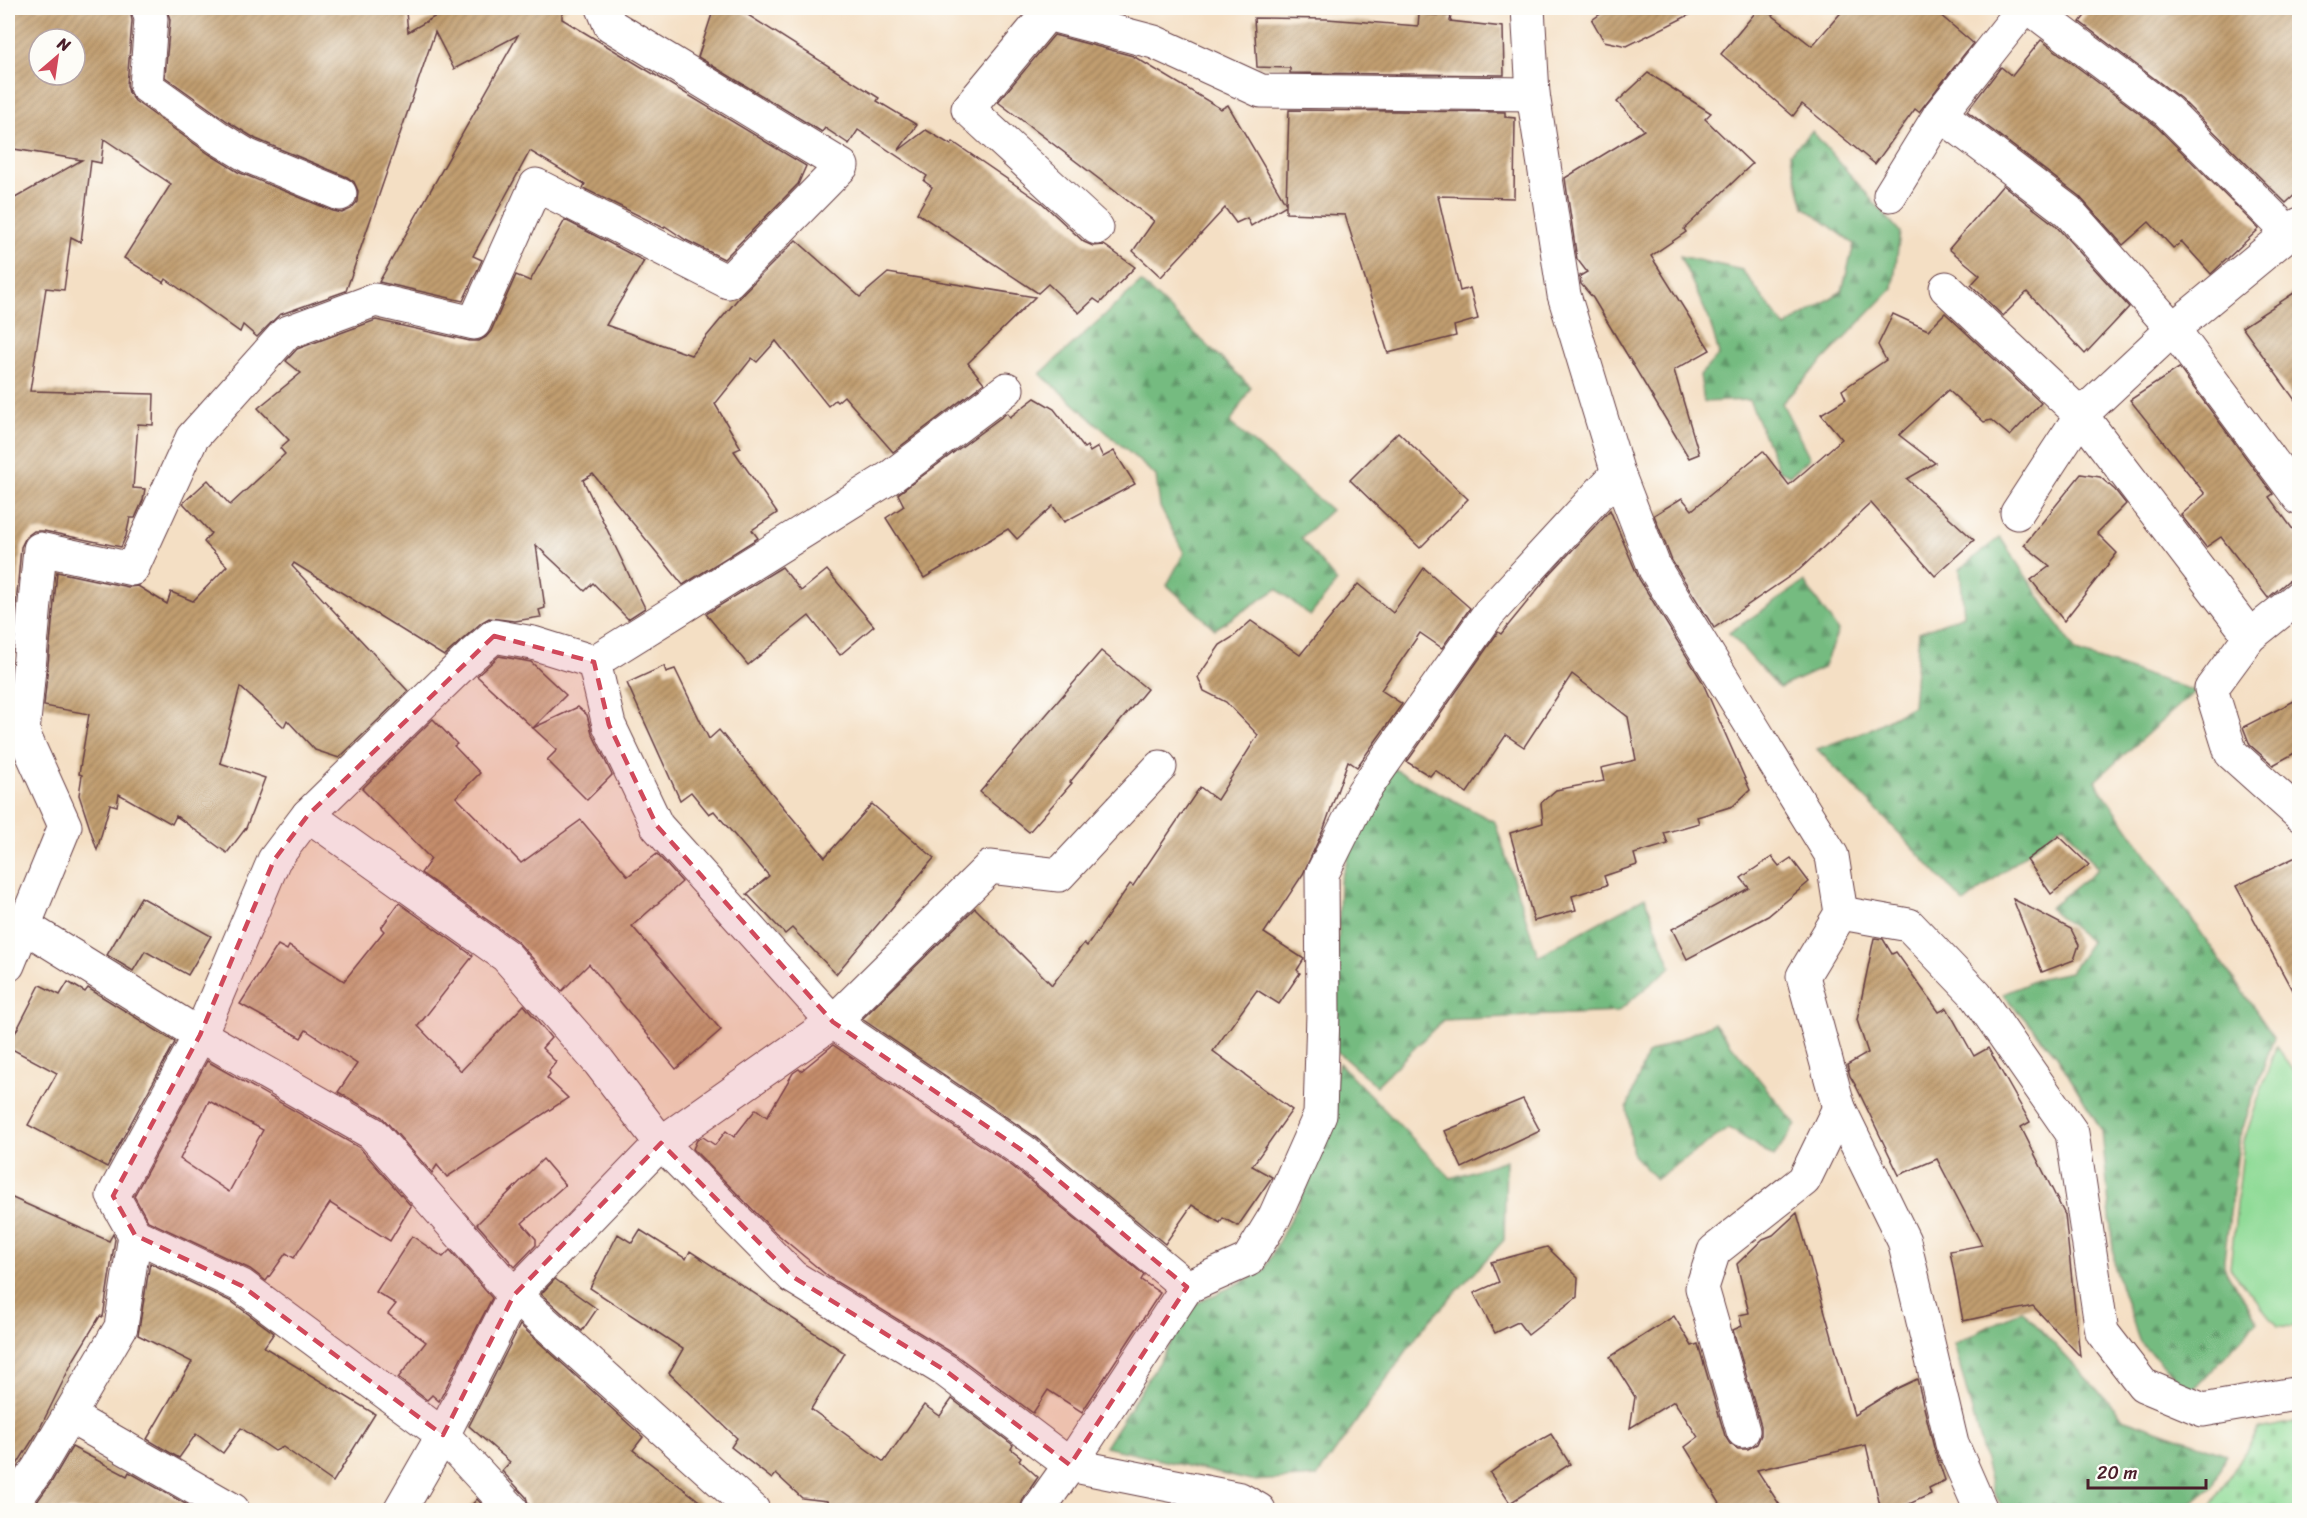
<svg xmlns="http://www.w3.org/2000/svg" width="2307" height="1518" font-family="Sriracha,sans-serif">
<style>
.forest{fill:url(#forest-firs);stroke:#5f6d56;stroke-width:1.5}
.cemetery{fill:url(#cemetery-stones);stroke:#6d7d61;stroke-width:1.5}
.park{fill:#90db97;stroke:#6d7d61;stroke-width:1.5}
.building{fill:url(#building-hatch);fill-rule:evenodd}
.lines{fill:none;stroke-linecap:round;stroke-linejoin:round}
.street-casing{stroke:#643c42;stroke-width:35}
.street{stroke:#fff;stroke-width:33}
.marked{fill:#d1495b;fill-opacity:0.2;stroke:#d1495b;stroke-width:4.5;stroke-dasharray:12 8;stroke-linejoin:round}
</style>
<defs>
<pattern id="forest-firs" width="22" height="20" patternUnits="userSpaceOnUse" patternTransform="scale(1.5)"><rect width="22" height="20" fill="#74bb80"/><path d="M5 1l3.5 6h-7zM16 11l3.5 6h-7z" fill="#619769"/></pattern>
<pattern id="cemetery-stones" width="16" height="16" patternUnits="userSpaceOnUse" patternTransform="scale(1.5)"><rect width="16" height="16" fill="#90db97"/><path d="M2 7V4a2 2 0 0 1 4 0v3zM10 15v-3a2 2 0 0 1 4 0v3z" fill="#7ebc82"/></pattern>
<pattern id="building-hatch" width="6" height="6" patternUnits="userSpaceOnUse" patternTransform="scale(1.5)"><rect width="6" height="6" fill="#c19e70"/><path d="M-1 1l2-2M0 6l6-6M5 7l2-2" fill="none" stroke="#9f805c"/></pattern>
</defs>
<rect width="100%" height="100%" fill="#fdfcf7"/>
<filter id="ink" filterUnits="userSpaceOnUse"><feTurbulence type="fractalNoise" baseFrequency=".0167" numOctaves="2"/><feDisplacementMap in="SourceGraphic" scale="12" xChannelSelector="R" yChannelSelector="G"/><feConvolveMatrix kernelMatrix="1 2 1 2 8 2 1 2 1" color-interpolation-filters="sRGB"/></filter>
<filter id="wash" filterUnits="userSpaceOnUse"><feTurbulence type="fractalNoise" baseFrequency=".008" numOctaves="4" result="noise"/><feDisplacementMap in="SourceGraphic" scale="24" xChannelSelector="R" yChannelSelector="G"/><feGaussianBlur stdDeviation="1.35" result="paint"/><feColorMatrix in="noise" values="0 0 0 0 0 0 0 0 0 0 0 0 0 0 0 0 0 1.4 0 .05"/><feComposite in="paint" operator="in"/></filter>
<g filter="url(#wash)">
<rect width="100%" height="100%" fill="#f4dfc4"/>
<g class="forest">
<polygon points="1812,131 1900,232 1893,288 1782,403 1810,458 1790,475 1779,470 1749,400 1704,402 1700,375 1719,354 1709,319 1680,256 1742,270 1785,327 1842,291 1854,244 1804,207 1790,153"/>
<polygon points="1141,282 1251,387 1230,423 1331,510 1301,538 1337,582 1310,616 1277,589 1215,629 1167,585 1184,553 1160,507 1156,476 1040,374"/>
<polygon points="2000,537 2076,652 2195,691 2095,781 2274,1037 2240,1136 2223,1267 2258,1321 2191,1392 2140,1342 2115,1270 2102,1131 2057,1056 2003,994 2041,978 2070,972 2091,942 2049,908 2098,869 2063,824 1964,903 1901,835 1817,749 1867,731 1913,706 1919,632 1964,615 1960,569"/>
<polygon points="1804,582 1838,631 1823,668 1779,688 1729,633"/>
<polygon points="1392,768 1495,822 1538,956 1645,897 1671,967 1617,1012 1443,1020 1376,1086 1335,1050 1340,882 1360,820"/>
<polygon points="1714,1023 1796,1125 1774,1157 1729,1128 1656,1179 1633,1155 1627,1108 1647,1054"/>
<polygon points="1339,1063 1451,1178 1506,1160 1504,1240 1422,1329 1317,1477 1251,1481 1105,1447 1195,1304 1263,1272 1310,1180"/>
<polygon points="2022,1310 2125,1419 2226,1454 2213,1487 2180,1510 2004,1510 1993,1491 1954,1344"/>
</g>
<polygon class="cemetery" points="2299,1421 2299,1510 2209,1510 2259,1429"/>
<polygon class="park" points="2276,1046 2299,1078 2299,1327 2277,1326 2230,1268 2244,1141"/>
<g id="blocks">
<g class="building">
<path d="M8,8h122l2,13 -5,64 2,8 6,8 74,53 29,18 95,39 9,2 9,-4 6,-7 1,-11 -4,-9 -7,-5 -91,-38 -26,-16 -65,-46 5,-57 -3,-12h173l-1,4h67l2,20 42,-24h118l-6,3v8l244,147 -8,18 -74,75 -38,-19 -21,-14 -1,2 -81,-40 2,-4 -55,-33 -57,105 9,4 -19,41 -84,-19 139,-247 -64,34 -19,-37 -89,259 -67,24 -22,22 -14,-12 -3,7 -74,-53 -2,4 -40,-25 47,-74 -67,-45 -3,24 -10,-2 -10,81 -10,-5 -7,53 -18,-2 -16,103 124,3 -1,31 -15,-1 -5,64 12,1 -2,11 -8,18h-5l-4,18 -5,11 -77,-16h-10l-8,6 -5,10 -7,81 -6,-1v-425l74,-42 -74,-12zM39,39h36v36h-36z"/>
<polygon points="714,8 737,8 879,98 877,101 917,125 898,151 926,130 951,145 953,142 1042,203 1084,242 1093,246 1104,245 1135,267 1100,303 1094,299 1079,313 1048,284 1038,293 917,213 932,187 924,181 927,176 858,130 849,144 825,128 822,132 698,57"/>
<polygon points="1609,8 1703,8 1627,46 1604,41 1592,20"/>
<polygon points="1759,8 1763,8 1812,46 1845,8 1932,8 1973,43 1919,112 1915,109 1875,164 1802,104 1793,116 1721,54"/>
<polygon points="2091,8 2300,8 2300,190 2286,203 2180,98 2080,22"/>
<polygon points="1419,14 1451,16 1450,21 1503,27 1504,75 1290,73 1290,68 1257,67 1254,18 1327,19 1418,26"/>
<polygon points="1054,35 1133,56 1221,109 1228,105 1286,204 1289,110 1505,112 1505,117 1515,118 1514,198 1438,196 1460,291 1470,288 1478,319 1454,326 1456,336 1388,353 1345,215 1286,213 1286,205 1251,226 1247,218 1236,223 1225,208 1161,277 1133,251 1154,221 998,102"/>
<polygon points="2041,40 2155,125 2259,229 2211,274 2182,242 2173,248 2149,222 2123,245 2079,196 1967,111 2001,67 2012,76"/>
<polygon points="1648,73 1711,113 1705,119 1752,164 1684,229 1686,232 1651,256 1710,350 1674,370 1699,454 1689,458 1593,298 1581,284 1580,276 1587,272 1577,259 1565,178 1644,130 1617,102"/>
<polygon points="2003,185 2055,225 2129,307 2085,354 2027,292 2003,316 1971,285 1980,275 1949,249"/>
<polygon points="565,220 644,261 606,325 691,355 741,295 796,240 860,297 888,273 1035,297 968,363 984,383 893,452 844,396 837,402 835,400 828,406 776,341 757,362 752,358 715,404 741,448 734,451 777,513 752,530 758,538 683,585 593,474 583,480 645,608 628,619 593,583 585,591 536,545 545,608 539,610 541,617 515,621 489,618 482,622 444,656 294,563 292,566 408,691 339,758 315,750 287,720 284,727 240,687 220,763 265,778 246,828 227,853 176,816 172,824 119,794 117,806 110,804 97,850 79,795 82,775 79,774 89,714 44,706 57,572 128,587 138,586 167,604 171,592 193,601 227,566 204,542 211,533 183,503 208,480 230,505 285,454 280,448 289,440 258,408 301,373 286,361 297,349 376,320 470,341 479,341 486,337 491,331 516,275 530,281"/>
<polygon points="2300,289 2300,407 2242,327"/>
<polygon points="1945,313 2041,403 2010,436 1991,420 1984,422 1948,390 1899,435 1935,463 1907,479 1974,540 1935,576 1871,503 1799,570 1714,628 1672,561 1654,515 1682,498 1692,510 1763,451 1789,485 1842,439 1821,414 1846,399 1842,390 1886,360 1878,345 1893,314 1928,330"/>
<polygon points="2179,368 2273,494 2269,497 2300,539 2300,578 2288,581 2268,598 2221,537 2206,547 2181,515 2205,494 2130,400"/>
<polygon points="1035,398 1054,409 1084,448 1087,446 1090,452 1098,447 1103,457 1114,451 1135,484 1064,522 1053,506 1017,539 1008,529 924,578 886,518 904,506 898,494 1007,413 1010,417"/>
<polygon points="1398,432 1468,499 1420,548 1350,480"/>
<polygon points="2081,474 2100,477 2115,490 2126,504 2097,533 2117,553 2064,621 2031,580 2050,566 2024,545"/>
<polygon points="1610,510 1639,579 1702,681 1750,790 1733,806 1697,817 1699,823 1664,833 1668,844 1634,854 1637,865 1604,876 1607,885 1572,896 1576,910 1534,921 1510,833 1543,823 1541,803 1556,790 1604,781 1601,768 1636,760 1628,717 1572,674 1524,747 1506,735 1467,793 1435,770 1430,776 1407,762 1498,632 1501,634 1550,574"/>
<polygon points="782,567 801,591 827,570 874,626 840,655 809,616 748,665 706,614"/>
<polygon points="1424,568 1470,608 1442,648 1420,633 1381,690 1402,704 1357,767 1348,761 1324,828 1303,874 1264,933 1304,959 1297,970 1300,973 1279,1004 1257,990 1213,1051 1292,1110 1252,1166 1272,1177 1238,1226 1223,1218 1220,1223 1192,1205 1165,1244 1034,1136 862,1019 975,908 1052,985 1084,943 1087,946 1130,884 1133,886 1200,787 1217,800 1258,735 1226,702 1204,691 1198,677 1220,645 1233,637 1251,621 1300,655 1358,584 1393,613"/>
<polygon points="1101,651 1147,689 1070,782 1072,783 1029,832 980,792"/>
<polygon points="499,656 531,662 566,695 533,728 477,676"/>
<polygon points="664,666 666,672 675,669 709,739 719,730 825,857 872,804 934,858 836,974 792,928 785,934 747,894 769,876 714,811 709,814 691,792 680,800 627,683"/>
<polygon points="2300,698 2300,750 2273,765 2250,745 2243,727"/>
<polygon points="578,707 587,715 592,733 612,775 587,800 547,760 557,750 533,728"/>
<polygon points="433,719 457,744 454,746 480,773 456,797 521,863 581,820 628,876 657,854 682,882 632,926 721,1030 676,1069 589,964 562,991 517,941 421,873 431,859 362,789"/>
<polygon points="2059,836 2089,865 2051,894 2027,860"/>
<polygon points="2300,855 2300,1005 2236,886"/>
<polygon points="1772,857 1779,866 1791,858 1809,882 1768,916 1687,959 1672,929 1749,888 1741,878"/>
<polygon points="141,897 211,936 188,975 145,951 133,971 107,955"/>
<polygon points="2013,899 2071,929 2079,945 2074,960 2042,972"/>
<polygon points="399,903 473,956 418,1026 461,1071 524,1005 551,1038 542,1048 556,1062 549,1071 550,1074 547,1078 568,1098 447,1177 437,1165 432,1173 382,1117 338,1092 357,1064 306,1030 301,1038 240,1004 278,945 287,950 289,946 344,981 384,931 381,928"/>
<polygon points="1874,938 1883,939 1892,954 1896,952 1939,1012 1947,1008 1974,1056 1988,1048 2030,1122 2021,1127 2065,1215 2080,1356 2033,1306 1963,1321 1950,1251 1982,1245 1937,1159 1899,1175 1856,1086 1850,1076 1847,1065 1868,1053 1857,1020"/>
<polygon points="68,982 85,992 88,988 175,1042 107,1167 28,1125 57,1073 8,1047 40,985 60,995"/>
<polygon points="833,1045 1012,1166 1144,1275 1141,1280 1160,1293 1082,1412 1048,1390 1033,1413 956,1355 830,1278 775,1232 693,1149 697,1140 703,1137 715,1145 726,1131 734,1137 756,1109 767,1117 793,1073 799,1069 801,1071"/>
<path d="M207,1061l153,87 51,58 -21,35 -60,-38 -36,55 -8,-5 -20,28 -16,-12 -102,-48 -14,-25zM209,1101l54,29 -34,62 -49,-33z"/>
<polygon points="1523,1099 1540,1131 1462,1168 1445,1131"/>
<polygon points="543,1159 565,1185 522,1223 536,1239 536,1245 515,1267 477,1224"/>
<polygon points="8,1196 109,1241 113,1234 115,1239 103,1317 100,1316 74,1359 40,1428 8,1479"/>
<polygon points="1797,1213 1854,1415 1896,1389 1917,1379 1934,1448 1945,1480 1929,1488 1931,1494 1896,1510 1881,1510 1866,1445 1757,1470 1783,1510 1724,1510 1685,1447 1698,1437 1674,1401 1630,1428 1635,1397 1610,1357 1674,1316 1692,1346 1698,1344 1725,1436 1730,1444 1738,1449 1748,1449 1757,1444 1761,1435 1761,1426 1733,1330 1742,1326 1739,1315 1749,1313 1737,1264 1763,1239 1773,1235"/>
<polygon points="640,1230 686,1259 690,1251 845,1353 811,1409 884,1462 924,1405 940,1416 952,1399 1013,1445 1011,1449 1021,1457 1019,1460 1038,1477 1023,1499 1020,1510 829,1510 827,1501 802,1498 776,1474 772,1479 731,1447 737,1438 669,1373 683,1349 590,1288 618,1234 632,1243"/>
<polygon points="412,1236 443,1257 450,1250 492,1298 439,1401 432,1395 427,1400 398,1378 426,1342 388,1314 396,1304 376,1292"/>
<polygon points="1547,1247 1578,1277 1577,1297 1528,1335 1518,1322 1495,1333 1474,1293 1499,1282 1491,1262"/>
<polygon points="150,1263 232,1302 274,1333 264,1347 375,1414 333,1482 283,1447 275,1451 241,1428 223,1453 196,1434 179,1458 147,1439 192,1362 138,1335"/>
<polygon points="555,1279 597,1309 582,1331 541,1294"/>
<polygon points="520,1325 643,1437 633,1450 711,1510 530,1510 526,1497 502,1471 510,1462 469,1426"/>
<polygon points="1551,1434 1570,1464 1510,1503 1490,1473 1519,1452"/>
<polygon points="72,1447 127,1476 129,1472 196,1510 31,1510 52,1481"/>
<polygon points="477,1499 487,1510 467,1510"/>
</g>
</g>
</g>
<g filter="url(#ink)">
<use href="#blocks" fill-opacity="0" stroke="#643c42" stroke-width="1.5"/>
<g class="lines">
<defs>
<g id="street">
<polyline points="148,8 151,19 146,86 220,139 248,156 340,194"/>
<polyline points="1528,8 1533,94 1564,295 1618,473 1655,569 1832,856 1841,913 1803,976 1839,1108 1904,1241 1952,1444 1981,1510"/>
<polyline points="2030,8 2167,111 2289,233"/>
<polyline points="1940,114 2068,211 2173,329 2300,499"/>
<polyline points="1890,195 1940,114 2024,8"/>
<polyline points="1097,228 968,109 1047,14 1154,42 1261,91 1533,94"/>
<polyline points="1946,288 2081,415 2250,636"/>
<polyline points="2017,513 2081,415 2173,329 2300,224"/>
<polyline points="2300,596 2250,636 2211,689 2231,753 2300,815"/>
<polyline points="594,662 609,725 657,826 833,1022 1023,1151 1187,1287 1070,1465 1240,1499 1259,1510"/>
<polyline points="308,815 506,956 599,1062 661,1143 793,1277 946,1371 1070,1465 1038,1510"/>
<polyline points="1841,913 1909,925 1976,995 2072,1133 2102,1332 2143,1385 2203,1410 2300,1393"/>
<polyline points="24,926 200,1035 372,1133 514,1295 753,1510"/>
<polyline points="8,965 65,826 23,733 40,549 132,569 192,438 286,333 375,300 474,323 536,185 728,282 842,166 610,25 603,8"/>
<polyline points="1187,1287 1248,1260 1275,1216 1320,1115 1323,1013 1322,874 1363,792 1489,613 1618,473"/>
<polyline points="69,1416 233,1510"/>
<polyline points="1743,1431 1702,1288 1714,1251 1804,1180 1839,1108"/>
<polyline points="8,1510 37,1470 121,1327 135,1235"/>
<polyline points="400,1510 443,1435 514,1295 661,1143 833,1022 990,867 1059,875 1160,767"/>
<polyline points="512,1510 443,1435 242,1286 135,1235 113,1196 200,1035 274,860 308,815 472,655 494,636 533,643 594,662 892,476 1007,389"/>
</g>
</defs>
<use href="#street" class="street-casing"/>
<use href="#street" class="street"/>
</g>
</g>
<path class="marked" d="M494,636l100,26 15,63 48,101 176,196 190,129 164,136 -117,178 -124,-94 -153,-94 -132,-134 -147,152 -71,140 -201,-149 -107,-51 -22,-39 87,-161 74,-175 34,-45z"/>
<rect width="2307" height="1518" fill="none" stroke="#fdfcf7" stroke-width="30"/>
<g transform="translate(57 57) rotate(29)"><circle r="28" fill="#fdfcf7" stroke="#b5a4a5" stroke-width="1.5"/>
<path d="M0-4.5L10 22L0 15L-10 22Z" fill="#d1495b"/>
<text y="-9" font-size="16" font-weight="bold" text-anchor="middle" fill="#4a1f2b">N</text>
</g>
<path d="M2088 1479v9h118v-9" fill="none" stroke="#4a1f2b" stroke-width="3"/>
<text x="2097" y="1479" font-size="18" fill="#4a1f2b" stroke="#fdfcf7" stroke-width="4.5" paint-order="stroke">20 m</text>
</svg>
